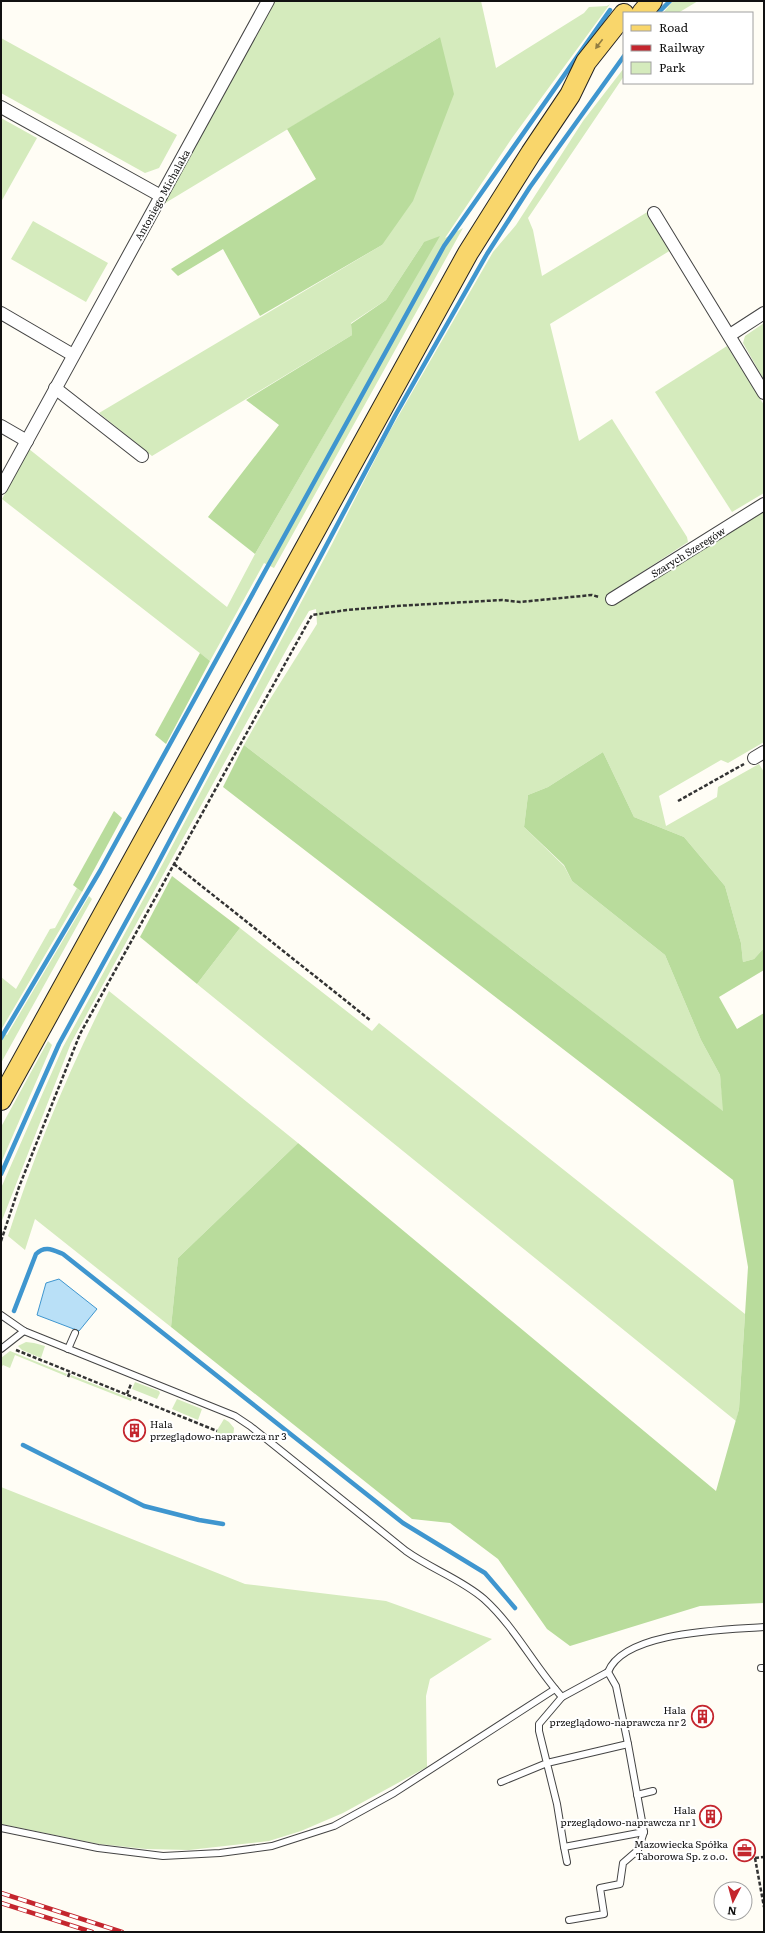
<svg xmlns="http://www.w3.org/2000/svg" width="765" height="1933" font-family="Literata,serif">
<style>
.green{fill:#d5ebbd}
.forest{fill:#b9dc9c}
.water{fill:#b9e0f7;stroke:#3f96cf}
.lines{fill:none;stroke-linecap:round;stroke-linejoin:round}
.stream{stroke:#3f96cf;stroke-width:4.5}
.lane-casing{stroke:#444;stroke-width:8}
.street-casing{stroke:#444;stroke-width:14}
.primary-casing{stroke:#222;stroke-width:22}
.path{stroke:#333;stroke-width:2.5;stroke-dasharray:4 2;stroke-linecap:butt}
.lane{stroke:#fff;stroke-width:6}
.street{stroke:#fff;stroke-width:12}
.primary{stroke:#f9d66b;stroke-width:20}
.rail-casing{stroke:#c4262e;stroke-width:4.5}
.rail{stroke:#fff;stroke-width:3;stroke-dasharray:9;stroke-linecap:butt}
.oneway{fill:#917d42}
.labels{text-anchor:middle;stroke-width:4;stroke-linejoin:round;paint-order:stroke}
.street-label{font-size:10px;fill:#111;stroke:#fff}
.poi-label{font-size:10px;fill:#111;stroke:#fff;text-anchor:end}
</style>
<rect width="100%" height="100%" fill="#fffdf5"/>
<g class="green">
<polygon points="275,1 481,1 496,68 584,13 589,7 607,6 610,4 512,138 445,238 463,228 274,568 264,563 210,661 2,499 29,449 227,607 255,554 396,311 424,242 386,300 351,323 352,335 152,456 99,413 382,245 440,37 162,205"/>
<polygon points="673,1 698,1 678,13 663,13"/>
<polygon points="1,38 177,135 159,168 145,173 1,93"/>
<polygon points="624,68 624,76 528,218 533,230 542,276 649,211 671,250 550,324 579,441 612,419 687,537 688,542 610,593 611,605 764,510 764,742 728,763 721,760 659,796 666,826 717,797 718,787 759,764 764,772 764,948 754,959 743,962 741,943 725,886 684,837 634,817 603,752 548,787 528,795 524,827 564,866 572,881 665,955 701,1040 720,1075 724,1112 244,745 267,704 317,624 316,609 309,611 289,645 71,1043 1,1223 1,1188 63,1047 162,865 332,544 388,434 493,252 516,225 583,121"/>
<polygon points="1,118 37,138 1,202"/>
<polygon points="33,221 108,263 86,302 11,259"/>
<polygon points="764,323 764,380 743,343 745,336"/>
<polygon points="727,346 764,405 764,493 732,512 655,392"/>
<polygon points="77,888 82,892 1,1030 1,977 16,989 50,929 55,928"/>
<polygon points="89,896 92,899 1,1063 1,1032 7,1035"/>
<polygon points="240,928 372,1031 379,1023 745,1314 739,1409 736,1421 197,984"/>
<path d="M109,991l189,152 -120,115 -7,69 -136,-108 -10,31 -17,-14c27,-84 61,-167 101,-245z"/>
<polygon points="48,1041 52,1045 1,1163 1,1127"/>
<polygon points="26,1342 34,1343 45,1346 41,1358 22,1350 18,1346"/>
<polygon points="10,1351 67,1374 66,1376 15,1355 10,1368 3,1365 1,1368 1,1358"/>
<polygon points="71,1375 132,1399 131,1401 70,1377"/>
<polygon points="135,1382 159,1391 160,1393 157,1399 132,1389"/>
<polygon points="177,1399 202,1409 198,1420 172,1409"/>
<polygon points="224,1419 229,1422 234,1428 233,1439 216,1432"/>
<polygon points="1,1487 245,1584 386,1601 492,1639 430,1679 426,1696 427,1767 343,1813 301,1831 269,1841 189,1850 146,1849 99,1844 1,1824"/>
</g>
<g class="forest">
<polygon points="440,37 454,94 413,201 382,245 260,316 223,249 178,276 171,269 316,179 287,129"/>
<polygon points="440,236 255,554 208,517 279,425 246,400 352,335 351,324 386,300 424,242"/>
<polygon points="200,653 210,661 166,744 155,735"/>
<polygon points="244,745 723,1111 720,1075 701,1040 665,955 572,881 564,865 524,827 528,795 548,787 603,752 634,817 684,837 725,886 741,943 743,962 754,959 764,948 764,970 719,997 737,1029 764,1013 764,1603 700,1606 570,1646 547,1629 498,1559 450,1523 412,1519 171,1327 178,1258 298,1143 716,1491 739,1409 748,1267 733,1180 223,787"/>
<polygon points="114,811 122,818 82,892 73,885"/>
<polygon points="172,876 240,928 197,984 140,937"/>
</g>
<polygon class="water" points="59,1279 97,1309 79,1331 37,1315 46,1283"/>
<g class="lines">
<g class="stream">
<polyline points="658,13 670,1"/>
<polyline points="1,1038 100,871 444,246 610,10"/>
<polyline points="1,1174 59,1044 150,878 396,414 487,254 530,187 624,56"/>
<path d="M14,1311l22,-57c9,-9 17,-4 27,0l340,269 82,50 30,35"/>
<polyline points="23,1445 144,1506 199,1520 223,1524"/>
</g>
<defs>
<g id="lane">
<path d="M1,1315l23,16 211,85 15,10 156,125c25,18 55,28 78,48 31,28 50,67 78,98"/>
<polyline points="1,1349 24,1331"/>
<polyline points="68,1349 75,1333"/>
<polyline points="761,1668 764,1668"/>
<polyline points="608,1672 616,1686 628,1744"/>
<path d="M501,1782l46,-19 81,-19 16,88 -80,15 -7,-43 -18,-73v-7l23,-27 46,-25c16,-41 117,-42 156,-45"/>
<polyline points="637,1795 653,1791"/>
<polyline points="1,1828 98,1848 163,1856 220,1853 272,1846 334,1826 394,1793 555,1689"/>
<polyline points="564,1847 567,1862"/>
<polyline points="569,1920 604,1914 600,1888 620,1884 623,1863 638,1850 644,1832"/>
</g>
<g id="street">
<polyline points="1,107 161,196"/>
<polyline points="654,213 764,393"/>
<polyline points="1,313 73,355"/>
<polyline points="730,335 764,313"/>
<polyline points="55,388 142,456"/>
<polyline points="1,426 27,441"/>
<polyline points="1,488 268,1"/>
<polyline points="612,599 764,504"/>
<polyline points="754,758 764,752"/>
</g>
<g id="primary">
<polyline points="642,13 652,1"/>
<polyline points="1,1100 468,253 531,153 570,95 586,62 624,14"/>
</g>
</defs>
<use href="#lane" class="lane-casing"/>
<use href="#street" class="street-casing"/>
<use href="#primary" class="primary-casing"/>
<g class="path">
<polyline points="678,801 744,764"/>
<polyline points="174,864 370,1020"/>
<polyline points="1,1241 19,1187 80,1034 312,615 347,610 396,606 502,600 520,602 592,595 599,597"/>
<polyline points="16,1350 217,1431"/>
<polyline points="68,1377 70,1372"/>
<polyline points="127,1394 131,1384"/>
<polyline points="755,1858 764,1907"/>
<polyline points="755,1858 764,1857"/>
</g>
<use href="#lane" class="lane"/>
<use href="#street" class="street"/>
<use href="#primary" class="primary"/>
<defs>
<g id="rail">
<polyline points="1,1893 122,1932"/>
<polyline points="1,1903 92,1932"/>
</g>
</defs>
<use href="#rail" class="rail-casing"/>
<use href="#rail" class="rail"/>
</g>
<defs><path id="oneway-solid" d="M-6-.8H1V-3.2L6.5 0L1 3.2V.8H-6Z"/></defs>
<use class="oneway" href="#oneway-solid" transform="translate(599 44) rotate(127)"/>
<defs>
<symbol id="building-ring" viewBox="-11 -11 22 22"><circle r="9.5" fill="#fff" stroke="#c4262e" stroke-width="1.5"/><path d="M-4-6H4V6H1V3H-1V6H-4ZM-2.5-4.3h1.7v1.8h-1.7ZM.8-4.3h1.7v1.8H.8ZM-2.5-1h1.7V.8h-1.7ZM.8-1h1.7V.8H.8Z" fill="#c4262e"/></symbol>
<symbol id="office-ring" viewBox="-11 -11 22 22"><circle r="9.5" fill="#fff" stroke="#c4262e" stroke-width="1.5"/><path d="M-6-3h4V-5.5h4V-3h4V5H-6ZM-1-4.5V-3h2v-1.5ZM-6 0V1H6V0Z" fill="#c4262e"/></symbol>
</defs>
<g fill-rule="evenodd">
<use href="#building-ring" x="122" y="1418" width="25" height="25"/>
<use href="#building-ring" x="690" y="1704" width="25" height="25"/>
<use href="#building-ring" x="698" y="1804" width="25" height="25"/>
<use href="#office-ring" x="732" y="1838" width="25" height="25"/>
</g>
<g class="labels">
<g class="street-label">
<text transform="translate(162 195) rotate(-61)" y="4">Antoniego Michalaka</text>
<text transform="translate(688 552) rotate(-32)" y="4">Szarych Szeregów</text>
</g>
<g class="poi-label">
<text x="150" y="1428" text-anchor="start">Hala<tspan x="150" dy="12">przeglądowo-naprawcza nr 3</tspan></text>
<text x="686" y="1714">Hala<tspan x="686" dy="12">przeglądowo-naprawcza nr 2</tspan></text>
<text x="696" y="1814">Hala<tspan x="696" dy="12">przeglądowo-naprawcza nr 1</tspan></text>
<text x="728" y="1848">Mazowiecka Spółka<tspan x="728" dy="12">Taborowa Sp. z o.o.</tspan></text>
</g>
</g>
<rect width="765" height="1933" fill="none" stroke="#111111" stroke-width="4"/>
<rect x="623" y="12" width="130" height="72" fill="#ffffff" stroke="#a0a0a0"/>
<rect x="631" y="25" width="20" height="6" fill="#f9d66b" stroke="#a0a0a0"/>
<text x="659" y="32" font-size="12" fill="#111111">Road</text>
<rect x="631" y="45" width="20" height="6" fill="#c4262e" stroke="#a0a0a0"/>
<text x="659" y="52" font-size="12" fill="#111111">Railway</text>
<rect x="631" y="62" width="20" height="12" fill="#d5ebbd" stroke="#a0a0a0"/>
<text x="659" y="72" font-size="12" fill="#111111">Park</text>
<g transform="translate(733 1901) rotate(186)"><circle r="19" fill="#ffffff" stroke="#a0a0a0"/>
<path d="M0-3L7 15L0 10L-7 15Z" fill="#c4262e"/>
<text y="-6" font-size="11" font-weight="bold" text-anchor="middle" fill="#111111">N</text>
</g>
</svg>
